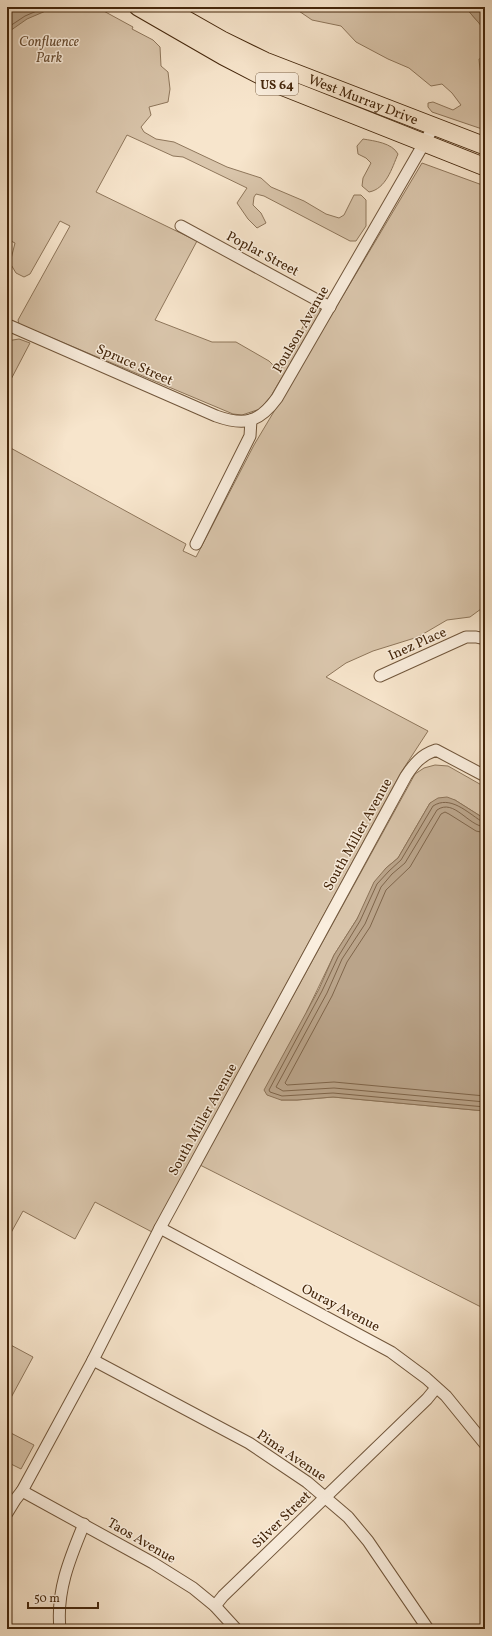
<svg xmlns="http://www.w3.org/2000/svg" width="492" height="1636" font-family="Vollkorn,serif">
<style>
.green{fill:#d9c5ab;stroke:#8e765b}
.water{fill:#baa48a;stroke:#8b7257}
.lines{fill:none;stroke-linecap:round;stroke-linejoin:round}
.shore{stroke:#7f654a;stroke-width:1}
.minor-casing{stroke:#71563b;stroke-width:13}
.highway-casing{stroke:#44260b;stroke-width:19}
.minor{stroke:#faeede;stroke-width:11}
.highway{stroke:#f7e5cc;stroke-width:17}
.labels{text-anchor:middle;stroke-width:3;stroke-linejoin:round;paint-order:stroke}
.shield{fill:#faeede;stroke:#7b624a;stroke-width:1}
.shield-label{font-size:13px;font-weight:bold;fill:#44260b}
.park-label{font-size:14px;font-style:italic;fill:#694e33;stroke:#faeede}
.street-label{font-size:14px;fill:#44260b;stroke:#faeede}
</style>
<rect width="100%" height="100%" fill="#f7e5cc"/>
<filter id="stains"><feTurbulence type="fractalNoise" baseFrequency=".005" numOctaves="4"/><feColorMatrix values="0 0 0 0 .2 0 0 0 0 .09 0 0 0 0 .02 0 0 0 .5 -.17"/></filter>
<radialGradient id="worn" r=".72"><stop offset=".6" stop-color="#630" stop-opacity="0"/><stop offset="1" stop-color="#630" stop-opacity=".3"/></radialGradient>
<g class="green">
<polygon points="7,7 99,7 100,9 133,27 132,29 153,40 160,47 161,66 168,72 170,89 168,102 149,107 151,115 141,127 144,132 156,139 174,142 227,167 261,178 271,187 304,201 326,214 339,218 344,215 354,195 361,195 366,200 366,226 356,241 350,241 264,196 256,194 254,197 253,205 261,213 266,223 257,228 248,219 237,203 247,188 183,157 173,156 127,135 96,192 197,241 155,320 212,342 236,342 269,361 278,370 281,369 311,311 316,307 320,308 320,312 271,396 260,409 242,415 233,414 19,324 18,320 70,226 60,221 30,274 24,277 16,273 10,263 15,243 11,241 7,243"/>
<polygon points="293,7 465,7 485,30 485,57 479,59 480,70 485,72 485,130 432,112 428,107 428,103 433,102 453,110 461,105 452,93 442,84 431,86 409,68 388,59 356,42 341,26 312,20"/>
<path d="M363,139c12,2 29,4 35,15 -6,14 -12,35 -29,38l-7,-6 1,-8 8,-15 -5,-5 -8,-4 -1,-8z"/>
<polygon points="422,163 485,186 485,606 470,617 447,620 418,637 373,651 346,663 326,677 428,731 400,774 152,1232 95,1202 75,1239 23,1211 7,1240 7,446 186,544 183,551 196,557 254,445"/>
<polygon points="19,339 30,343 7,387 7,341"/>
<polygon points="435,765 448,766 485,787 485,819 455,800 430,803 398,858 386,868 357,919 334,955 307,1011 281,1100 297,1100 333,1097 485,1111 485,1309 200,1165 415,774 424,768"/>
<polygon points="7,1343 33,1357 7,1405"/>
<polygon points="7,1431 34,1445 21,1469 7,1462"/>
</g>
<g class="water">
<polygon points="7,7 55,7 27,19 7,33"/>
<polygon points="465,7 485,7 485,30"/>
<polygon points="447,797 455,800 485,819 485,1111 333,1097 297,1100 281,1100 267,1095 264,1090 319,989 334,955 357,919 374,882 386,868 398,858 430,803 438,798"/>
</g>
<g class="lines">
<g class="shore">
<polyline points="7,28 25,16 46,7"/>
<path d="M485,822l-4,-1c-14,-9 -31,-26 -48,-15l-32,54 -12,11 -12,13 -17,37 -22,36 -16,34 -53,99 1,2 12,4 51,-3 152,14"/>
<path d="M485,827c-17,-1 -31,-29 -48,-17l-32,53 -13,11 -11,13 -16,37 -23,35 -15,34 -51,94 7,4 51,-3 151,14"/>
<polyline points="485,833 476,831 449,814 445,812 441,814 410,867 386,890 370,927 347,962 332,996 285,1083 287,1085 334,1082 485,1096"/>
</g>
<defs>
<g id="minor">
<polyline points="181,226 330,307"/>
<path d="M7,328l1,-3 208,91c28,10 43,7 61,-18l157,-272"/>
<polyline points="196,544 250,436 251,420"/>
<polyline points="380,676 466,637 476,637 485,639"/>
<polyline points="160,1228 391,1352 426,1378 446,1396 485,1444"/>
<polyline points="93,1360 249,1443 307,1482 348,1517 368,1541 428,1629"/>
<polyline points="22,1491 153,1563 193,1588 215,1606 236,1629"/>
<path d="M7,1513l8,-13 7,-9 71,-131 67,-132 246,-452c8,-12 15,-21 30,-26l49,26"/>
<polyline points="215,1606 223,1596 427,1399 436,1388"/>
<path d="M60,1629c-4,-38 10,-71 24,-105"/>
</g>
<g id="highway">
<polyline points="138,7 223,56 281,86 485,167"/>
<path id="s1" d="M164,7l58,33 43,21 220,85"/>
</g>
</defs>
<use href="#minor" class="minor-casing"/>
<use href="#highway" class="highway-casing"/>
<use href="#minor" class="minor"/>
<use href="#highway" class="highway"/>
</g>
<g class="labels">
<rect class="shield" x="256" y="73" width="42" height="22" rx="3"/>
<g class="shield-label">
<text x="277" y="89">US 64</text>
</g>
<g class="park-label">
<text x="49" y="46">Confluence<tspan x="49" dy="16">Park</tspan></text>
</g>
<g class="street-label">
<text dy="5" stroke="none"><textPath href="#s1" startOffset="220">West Murray Drive</textPath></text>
<text transform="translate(263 253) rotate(28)" y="5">Poplar Street</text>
<text transform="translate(300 329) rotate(-60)" y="5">Poulson Avenue</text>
<text transform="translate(135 364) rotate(24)" y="5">Spruce Street</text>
<text transform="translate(417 643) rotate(-24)" y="5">Inez Place</text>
<text transform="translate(357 834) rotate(-61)" y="5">South Miller Avenue</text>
<text transform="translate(202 1119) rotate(-61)" y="5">South Miller Avenue</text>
<text transform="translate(341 1307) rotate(28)" y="5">Ouray Avenue</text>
<text transform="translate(292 1455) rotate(34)" y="5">Pima Avenue</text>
<text transform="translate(281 1519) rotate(-44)" y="5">Silver Street</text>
<text transform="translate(142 1540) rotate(30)" y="5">Taos Avenue</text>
</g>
</g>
<rect width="492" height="1636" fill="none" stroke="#f7e5cc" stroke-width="24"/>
<rect x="8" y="8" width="476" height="1620" fill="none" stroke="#44260b" stroke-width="2"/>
<rect x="12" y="12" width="468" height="1612" fill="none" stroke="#44260b"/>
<path d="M28 1602v6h70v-6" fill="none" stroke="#44260b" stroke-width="2"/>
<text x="34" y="1602" font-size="12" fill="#44260b" stroke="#faeede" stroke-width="3" paint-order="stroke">50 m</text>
<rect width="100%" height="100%" filter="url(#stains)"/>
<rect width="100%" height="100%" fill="url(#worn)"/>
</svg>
